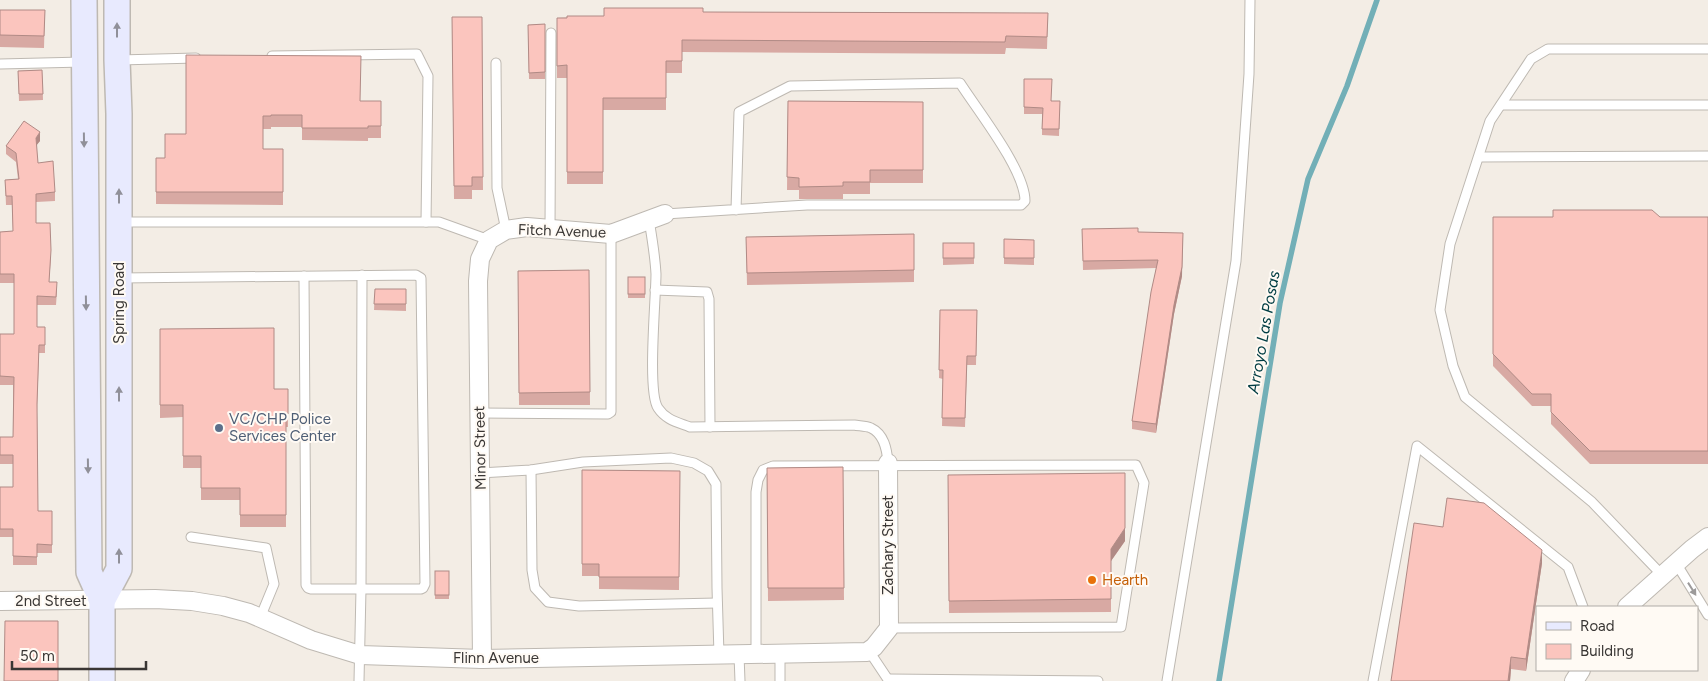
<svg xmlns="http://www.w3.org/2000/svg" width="1708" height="681" font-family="Figtree,sans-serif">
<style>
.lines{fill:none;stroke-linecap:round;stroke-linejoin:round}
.stream{stroke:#72afb7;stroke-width:5.5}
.lane-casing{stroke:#beb9b2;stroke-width:11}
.street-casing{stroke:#beb9b2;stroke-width:20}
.secondary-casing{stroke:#beb9b2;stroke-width:28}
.lane{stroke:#fff;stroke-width:9}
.street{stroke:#fff;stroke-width:18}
.secondary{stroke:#e8eafe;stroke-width:25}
.wall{fill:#d8a9a3}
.shaded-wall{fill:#b08a85}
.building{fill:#fbc5be;stroke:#b08a85}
.oneway{fill:#909099}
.oneway2{fill:#9c9a9a}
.service-dot{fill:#5c6f8a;stroke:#fffaf4;stroke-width:2}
.food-dot{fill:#e8710a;stroke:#fffaf4;stroke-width:2}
.labels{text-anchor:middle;stroke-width:4;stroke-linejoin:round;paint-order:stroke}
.street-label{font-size:15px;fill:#393634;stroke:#fffaf4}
.service-label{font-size:15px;fill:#4e5e75;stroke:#fffaf4;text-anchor:start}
.food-label{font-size:15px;fill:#c56008;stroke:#fffaf4;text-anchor:start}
.water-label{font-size:16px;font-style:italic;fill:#003d43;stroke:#fffaf4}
</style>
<rect width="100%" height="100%" fill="#f3ede5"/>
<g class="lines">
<polyline class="stream" points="1219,681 1280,303 1308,179 1347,86 1377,0"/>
<defs>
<g id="lane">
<polyline points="272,56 417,54 428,76 426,222"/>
<polyline points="119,60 196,58"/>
<polyline points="496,63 497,188 506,230"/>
<polyline points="0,64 83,62"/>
<polyline points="1501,105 1708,105"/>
<polyline points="1479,157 1708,156"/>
<path d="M665,214l142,-9h214l4,-4c0,-31 -47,-90 -65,-118l-170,3 -51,26 -3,98"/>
<path d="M649,220c3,18 6,35 7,54 0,24 -9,118 2,134 8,12 19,14 32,19l164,-2c5,1 12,1 17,3 13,6 16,21 17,35"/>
<polyline points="120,222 439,222 489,240"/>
<polyline points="550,229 551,33"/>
<polyline points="304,276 306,585 308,588 311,589 361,589 362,275"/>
<polyline points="120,278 416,275 421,278 425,584 423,588 421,589 361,589 359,681"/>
<polyline points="655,290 707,292 709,299 710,427"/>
<polyline points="480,413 608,414 611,412 611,234"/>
<polyline points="531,470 532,570 535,588 548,602 579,606 717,603"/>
<polyline points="480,473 531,470 583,462 671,458 694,463 708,471 716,484 717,588 719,655"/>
<polyline points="191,537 266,548 274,584 260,618"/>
<polyline points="1676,563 1708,615"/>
<polyline points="1662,575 1592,502 1465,397 1453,366 1440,310 1450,244 1490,121 1531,59 1548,49 1708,49"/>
<polyline points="869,651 889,681"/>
<polyline points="756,654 756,492 758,480 763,470 773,466 1136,465 1144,483 1121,627 889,628"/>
<polyline points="739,655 740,681"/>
<polyline points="889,679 1098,681"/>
<polyline points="780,681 780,654"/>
<polyline points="1167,681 1236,261 1249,74 1250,0"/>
<polyline points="1373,681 1417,446 1568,567 1583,607"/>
</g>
<g id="street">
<polyline points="0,601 155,599 192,601 223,606 249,613 311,640 360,655 482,659 867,652 874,647 889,628 888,463"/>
<polyline points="1627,607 1692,549 1708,537"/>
<polyline points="482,659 478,281 480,259 489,240 506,230 527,227 611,234 665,214"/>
<polyline points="1574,681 1581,670"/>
</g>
<g id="secondary">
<polyline points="84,0 89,572 102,601 102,681"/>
<polyline points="102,601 119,569 119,114 117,60 117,0"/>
</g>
</defs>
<use href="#lane" class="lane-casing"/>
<use href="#street" class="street-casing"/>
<use href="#secondary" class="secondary-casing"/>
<use href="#lane" class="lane"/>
<use href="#street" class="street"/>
<use href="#secondary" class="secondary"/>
</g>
<g class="wall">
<polygon points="0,10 45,10 44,48 0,47"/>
<polygon points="703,12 1048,13 1047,49 1006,48 1005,54 682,52 682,73 666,73 666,110 603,110 603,184 567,184 567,78 557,78 557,18"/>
<polygon points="452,17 482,17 483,190 472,190 472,199 454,199"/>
<polygon points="545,24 545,79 529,79 528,25"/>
<polygon points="186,55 360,101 381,101 381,138 368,138 368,141 302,140 302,127 271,127 271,129 263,129 263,149 283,149 283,205 156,204 156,158 165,158 186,134"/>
<polygon points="42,70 43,100 19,101 18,71"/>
<polygon points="1024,79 1052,101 1060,101 1059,136 1042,135 1042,114 1024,114"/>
<polygon points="788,101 923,102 923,183 870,183 870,194 843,194 843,199 799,199 799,190 787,190"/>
<polygon points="40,141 36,145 38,163 55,192 55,201 36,202 36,223 51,258 49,282 57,291 56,305 37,305 37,327 45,345 45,353 39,353 37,411 38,511 52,520 52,553 37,553 37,565 13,565 13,537 0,537 0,487 13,487 13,464 0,464 0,437 13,437 13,385 0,385 0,334 14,334 14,283 0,283 0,232 13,231 12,205 6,205 5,180 18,179 16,162 6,154 6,146"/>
<polygon points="1493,217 1708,217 1708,464 1590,464 1551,424 1551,406 1532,406 1493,366"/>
<polygon points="1082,229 1138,232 1182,276 1174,314 1156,433 1132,429 1132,421 1156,268 1083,270"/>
<polygon points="914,234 914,282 747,285 746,237"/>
<polygon points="1004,239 1034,240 1034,265 1004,264"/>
<polygon points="943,243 974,243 974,264 943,265"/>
<polygon points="589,270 590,405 519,405 518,271"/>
<rect x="628" y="277" width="17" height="21"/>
<polygon points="375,289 406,289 406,311 374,310"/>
<polygon points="940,310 977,310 976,365 967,365 965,427 942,426 943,379 939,378"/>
<polygon points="160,329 274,389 288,389 288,427 286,427 286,527 240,527 240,500 201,500 201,468 183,468 183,417 160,418"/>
<polygon points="843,467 844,600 768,601 767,468"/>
<polygon points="582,470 680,471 679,590 599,589 599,576 582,576"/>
<polygon points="948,475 1125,541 1111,561 1111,612 949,613"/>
<polygon points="1542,563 1526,671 1511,669 1510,681 1391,681"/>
<rect x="435" y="571" width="14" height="28"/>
</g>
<g class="shaded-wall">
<polygon points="40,132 40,141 36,146 36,138"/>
<polygon points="1183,233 1182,276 1174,314 1156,433 1156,424"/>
<polygon points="1125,528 1125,541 1111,561 1111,549"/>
<polygon points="1542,550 1542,563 1526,671 1526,659"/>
<polygon points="1511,657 1511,669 1510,681 1508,681"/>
</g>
<g class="building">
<polygon points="604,8 703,8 703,12 1048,13 1047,37 1006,36 1005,42 682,40 682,61 666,61 666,98 603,98 603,172 567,172 567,65 557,66 557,18 567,18 567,16 604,16"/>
<polygon points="0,10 45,10 44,36 0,35"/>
<polygon points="452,17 482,17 483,177 472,177 472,186 454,186"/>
<polygon points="545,24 545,72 529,73 528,25"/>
<polygon points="186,55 361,56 360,101 381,101 381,126 368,126 368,128 302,128 302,115 271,115 271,116 263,116 263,149 283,149 283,192 156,192 156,158 165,158 165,134 186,134"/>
<polygon points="42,70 43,94 19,94 18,71"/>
<polygon points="1024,79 1052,79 1051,101 1060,101 1059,129 1042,129 1043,108 1024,107"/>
<polygon points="788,101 923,102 923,170 870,170 870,182 843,182 843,186 799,187 799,178 787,177"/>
<polygon points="24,121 40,132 36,138 38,163 53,161 55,192 36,194 36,223 50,223 51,250 49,282 57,282 56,297 37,296 37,327 45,327 45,345 39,345 37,404 38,511 52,511 52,545 37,544 37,557 13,556 13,529 0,529 0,487 13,487 13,455 0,455 0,437 13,437 14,377 0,376 0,334 14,334 14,274 0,274 0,232 13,231 12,196 6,196 5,180 19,179 16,153 6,146"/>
<polygon points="1553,210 1652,210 1660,217 1708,217 1708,451 1590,451 1551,412 1551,394 1532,394 1493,354 1493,217 1553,217"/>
<polygon points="1138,228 1138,232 1183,233 1182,267 1174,305 1156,424 1132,421 1151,292 1158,260 1083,261 1082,229"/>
<polygon points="914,234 914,270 747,273 746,237"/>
<polygon points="1004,239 1034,240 1034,258 1004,258"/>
<rect x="943" y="243" width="31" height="15"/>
<polygon points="589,270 590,392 519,393 518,271"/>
<rect x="628" y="277" width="17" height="17"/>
<polygon points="375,289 406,289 406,304 374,304"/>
<polygon points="940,310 977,310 976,356 967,356 965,418 942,418 943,370 939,370"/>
<polygon points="274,328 274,389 288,389 288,414 286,414 286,515 240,515 240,488 201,488 201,456 183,456 183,405 160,405 160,329"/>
<polygon points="843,467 844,588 768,588 767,468"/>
<polygon points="582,470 680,471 679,577 599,577 599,564 582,564"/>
<polygon points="1125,473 1125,528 1111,549 1111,599 949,601 948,475"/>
<polygon points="1447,498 1484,503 1542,550 1526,659 1511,657 1508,681 1391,681 1414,523 1443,527"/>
<rect x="435" y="571" width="14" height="24"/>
<polygon points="5,621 58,621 58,681 4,681"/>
</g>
<defs><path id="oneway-solid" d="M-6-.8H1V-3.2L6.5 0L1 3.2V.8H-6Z" transform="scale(1.25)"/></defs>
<g class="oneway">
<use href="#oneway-solid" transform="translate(117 30) rotate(-90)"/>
<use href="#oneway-solid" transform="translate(84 140) rotate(89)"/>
<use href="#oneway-solid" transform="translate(119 196) rotate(-90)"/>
<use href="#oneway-solid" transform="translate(86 303) rotate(89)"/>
<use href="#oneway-solid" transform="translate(119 394) rotate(-90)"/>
<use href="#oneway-solid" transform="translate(88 466) rotate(89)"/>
<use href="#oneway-solid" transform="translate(119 556) rotate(-90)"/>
</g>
<use class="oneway2" href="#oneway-solid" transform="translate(1692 589) rotate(58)"/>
<circle class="service-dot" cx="219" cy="428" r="5"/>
<circle class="food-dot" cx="1092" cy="580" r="5"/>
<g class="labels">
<g class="street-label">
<text transform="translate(562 231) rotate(2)" y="5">Fitch Avenue</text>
<text transform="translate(119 303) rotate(-90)" y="5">Spring Road</text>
<text transform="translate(480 448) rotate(-91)" y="5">Minor Street</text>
<text transform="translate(888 545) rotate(-90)" y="5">Zachary Street</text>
<text x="51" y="606">2nd Street</text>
<text x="496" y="663">Flinn Avenue</text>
</g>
<g class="service-label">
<text x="229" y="424">VC/CHP Police<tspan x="229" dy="17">Services Center</tspan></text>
</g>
<g class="food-label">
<text x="1102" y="585">Hearth</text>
</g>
<g class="water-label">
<text transform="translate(1263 332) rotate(-80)" y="6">Arroyo Las Posas</text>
</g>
</g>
<rect x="1536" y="606" width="162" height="65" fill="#fffaf4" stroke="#b0aca7"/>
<rect x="1546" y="622" width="25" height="8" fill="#e8eafe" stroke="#b0aca7"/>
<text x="1580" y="631" font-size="15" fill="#393634">Road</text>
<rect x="1546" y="644" width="25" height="15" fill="#fbc5be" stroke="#b0aca7"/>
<text x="1580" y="656" font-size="15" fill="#393634">Building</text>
<path d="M12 661v8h134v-8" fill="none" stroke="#393634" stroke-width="2.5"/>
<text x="20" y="661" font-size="15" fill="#393634" stroke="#fffaf4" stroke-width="4" paint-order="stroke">50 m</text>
</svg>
